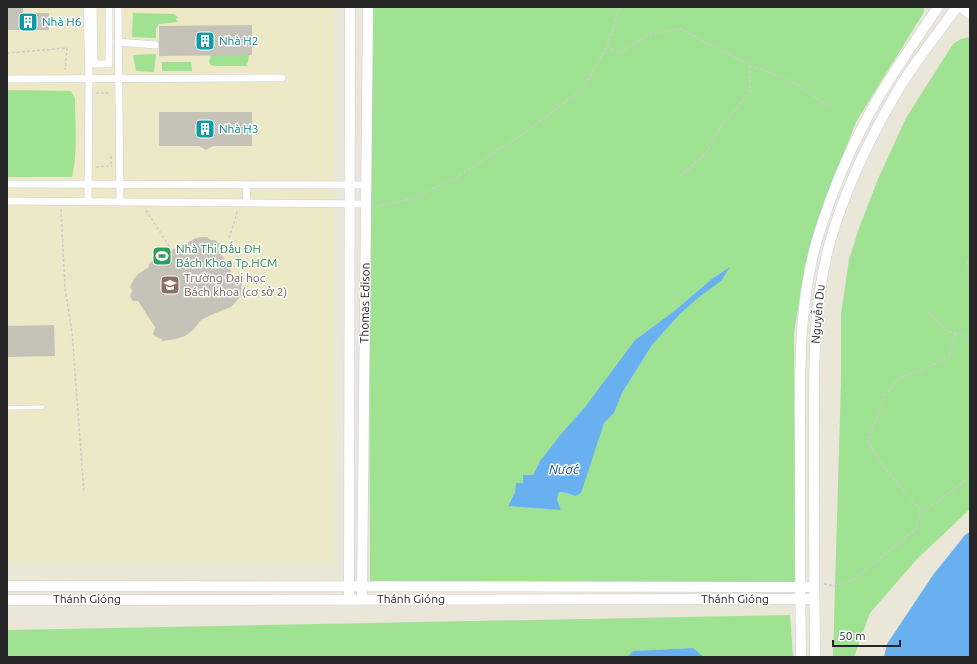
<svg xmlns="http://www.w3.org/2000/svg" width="977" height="664" font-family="Ubuntu,sans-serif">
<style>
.education{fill:#ede8c6}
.green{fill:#9ee292;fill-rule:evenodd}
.water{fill:#68b0ef}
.building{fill:#c5c2b8}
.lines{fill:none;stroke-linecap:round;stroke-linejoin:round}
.lane-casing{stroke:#cdcde1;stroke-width:4.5}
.street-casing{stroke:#cdcde1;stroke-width:8}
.secondary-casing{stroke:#cdcde1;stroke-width:11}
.path{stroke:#cbcbcb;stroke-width:1.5;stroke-dasharray:3 2;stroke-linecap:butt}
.lane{stroke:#fff;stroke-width:3.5}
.street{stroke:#fff;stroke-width:7}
.secondary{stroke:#fff;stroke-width:10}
.labels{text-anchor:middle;stroke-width:3;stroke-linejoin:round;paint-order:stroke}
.culture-label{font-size:12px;fill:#0d838f;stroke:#fff;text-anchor:start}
.leisure-label{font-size:12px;fill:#27864d;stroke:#fff;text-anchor:start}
.education-label{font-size:12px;fill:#785e54;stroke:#fff;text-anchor:start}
.street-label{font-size:12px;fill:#272727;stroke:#fff}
.water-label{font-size:13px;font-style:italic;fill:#0b4b97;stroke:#fff}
</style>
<rect width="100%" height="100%" fill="#eae6d8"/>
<polygon class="education" points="7,7 334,7 333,564 7,564"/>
<g class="green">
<path d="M371,7h553v5l-68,110 -32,82 -19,61 -11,68 1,251 -425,-3 -1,-274zM729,268l-49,46 -28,31 -30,48 -8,20 -10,10 -29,73 -9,-3 -7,-1 -2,8 4,10 -53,-5 7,-13 1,-9h7l10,-8 7,-14 21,-27 24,-27 50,-67 38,-28 40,-34z"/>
<polygon points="133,13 174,14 178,17 176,19 178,22 159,24 156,29 156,38 132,37"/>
<polygon points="970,37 970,509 917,559 870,613 854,657 833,657 841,381 841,314 849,260 858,231 878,179 906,118 953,44 961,39"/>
<polygon points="249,53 248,62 246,66 215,66 211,65 209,62 211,54"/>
<polygon points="156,54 154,72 136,71 133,55"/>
<polygon points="162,62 191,62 192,71 162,71"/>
<path d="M7,90l64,1 4,7c0,24 3,56 -3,79h-65z"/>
<polygon points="790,615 793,657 704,657 693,648 633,651 627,657 7,657 7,630"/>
</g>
<g class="water">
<polygon points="730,267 721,281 699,297 680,314 652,345 622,393 614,413 604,423 581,493 575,496 566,493 559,492 557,500 561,510 508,506 515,492 516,483 523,483 523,475 533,475 540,461 561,434 585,407 635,340 673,312 713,278"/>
<polygon points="970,532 970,657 884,657 887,644 933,575 965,535"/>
<polygon points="693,648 704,657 627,657 633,651"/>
</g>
<g class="building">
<polygon points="7,7 23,7 23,13 49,13 49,30 7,30"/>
<polygon points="252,25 252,55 159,56 159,26"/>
<polygon points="159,112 252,112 252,146 213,146 206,150 199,146 159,146"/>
<polygon points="201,237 207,237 211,240 215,240 219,243 220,246 218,251 227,262 233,276 240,277 242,279 243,282 241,287 243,291 240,297 231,307 213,314 201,320 193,330 185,336 175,339 162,341 162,339 156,337 153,334 155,327 138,301 133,301 130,297 132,291 130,287 134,279 138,274 149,267 149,264 159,255 167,251 180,247 194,239"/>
<polygon points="54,325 55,356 7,357 7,326"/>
</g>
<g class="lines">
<defs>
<polyline id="lane" points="7,408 43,407"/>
<g id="street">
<polyline points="87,7 89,79 88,201"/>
<polyline points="93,7 94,64 109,64 109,7"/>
<polyline points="118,7 120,202"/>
<polyline points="118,42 155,45"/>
<polyline points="7,79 282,78"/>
<polyline points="7,184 366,185"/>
<polyline points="246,185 247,203"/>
<polyline points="7,201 366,204"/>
</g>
<g id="secondary">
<polyline points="961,7 970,14"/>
<polyline points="7,586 814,587"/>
<polyline points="349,593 350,7"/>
<polyline points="362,593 368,7"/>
<polyline points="7,600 814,599"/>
<path d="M801,657c-1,-69 -1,-137 -1,-206 0,-74 -3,-152 21,-224 11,-34 25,-69 42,-101 21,-42 49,-80 75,-119"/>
<path d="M815,657c-1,-72 -1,-145 -1,-217 0,-66 -2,-134 16,-198 16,-56 41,-107 71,-157 17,-27 37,-52 56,-78"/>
</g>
</defs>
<use href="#lane" class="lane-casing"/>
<use href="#street" class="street-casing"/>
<use href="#secondary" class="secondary-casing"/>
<g class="path">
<polyline points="136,7 247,7"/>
<polyline points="607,46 620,53 649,34 680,29 750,65 792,81 828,106"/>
<polyline points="7,53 67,48 65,70"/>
<polyline points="96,93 110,93"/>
<polyline points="111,156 111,166"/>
<polyline points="96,167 112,166"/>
<polyline points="680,177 707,152 717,132 750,92 750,65"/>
<polyline points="376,207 413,198 457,177 533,127 584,87 607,46 620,7"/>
<polyline points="61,209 65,288 72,332 84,493"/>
<polyline points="146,210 169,246"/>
<polyline points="229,238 235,220 237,211"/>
<polyline points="966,274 967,263 970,258"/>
<polyline points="7,309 7,313"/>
<polyline points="928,311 948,332 956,333 970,338"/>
<polyline points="956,333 949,358 898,379 885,395 868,442 886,470 921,511 941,499 970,477"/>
<polyline points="824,584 836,586 855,578 916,529 921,511"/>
</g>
<use href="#lane" class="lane"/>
<use href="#street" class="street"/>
<use href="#secondary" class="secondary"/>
</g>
<defs>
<symbol id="building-square" viewBox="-11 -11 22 22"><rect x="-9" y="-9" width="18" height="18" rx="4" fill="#0f9aa8" stroke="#fff"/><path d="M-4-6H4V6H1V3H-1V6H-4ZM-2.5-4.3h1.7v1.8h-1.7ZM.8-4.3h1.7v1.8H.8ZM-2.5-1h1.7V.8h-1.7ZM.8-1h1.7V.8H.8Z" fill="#fff"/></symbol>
<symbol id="stadium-square" viewBox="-11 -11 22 22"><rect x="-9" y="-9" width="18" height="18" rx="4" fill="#2e9e5b" stroke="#fff"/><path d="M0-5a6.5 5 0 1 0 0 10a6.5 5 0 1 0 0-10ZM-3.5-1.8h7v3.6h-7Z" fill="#fff"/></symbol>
<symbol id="university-square" viewBox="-11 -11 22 22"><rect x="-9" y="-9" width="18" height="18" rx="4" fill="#8d6e63" stroke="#fff"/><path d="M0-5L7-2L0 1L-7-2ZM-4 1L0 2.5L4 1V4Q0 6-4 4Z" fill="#fff"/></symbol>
</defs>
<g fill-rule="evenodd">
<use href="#building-square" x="17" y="11" width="22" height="22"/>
<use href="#building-square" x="194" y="30" width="22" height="22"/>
<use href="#building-square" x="194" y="118" width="22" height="22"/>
<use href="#stadium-square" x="151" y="245" width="22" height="22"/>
<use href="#university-square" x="159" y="274" width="22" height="22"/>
</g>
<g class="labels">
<g class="culture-label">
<text x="42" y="26">Nhà H6</text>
<text x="219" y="45">Nhà H2</text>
<text x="219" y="133">Nhà H3</text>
</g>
<g class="leisure-label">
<text x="176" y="253">Nhà Thi Đấu ĐH<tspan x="176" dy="14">Bách Khoa Tp.HCM</tspan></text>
</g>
<g class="education-label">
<text x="184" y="282">Trường Đại học<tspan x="184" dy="14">Bách khoa (cơ sở 2)</tspan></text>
</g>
<g class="street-label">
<text transform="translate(365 303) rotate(-89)" y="4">Thomas Edison</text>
<text transform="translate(818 314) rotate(-85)" y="4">Nguyễn Du</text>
<text x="87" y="603">Thánh Gióng</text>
<text x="411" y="603">Thánh Gióng</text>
<text x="735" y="603">Thánh Gióng</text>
</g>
<g class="water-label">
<text x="564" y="474">Nước</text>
</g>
</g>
<rect width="977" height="664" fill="none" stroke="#272727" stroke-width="16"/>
<path d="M833 640v6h67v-6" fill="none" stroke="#272727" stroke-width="2"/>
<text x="839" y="640" font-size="12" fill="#272727" stroke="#ffffff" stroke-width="3" paint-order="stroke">50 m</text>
</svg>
